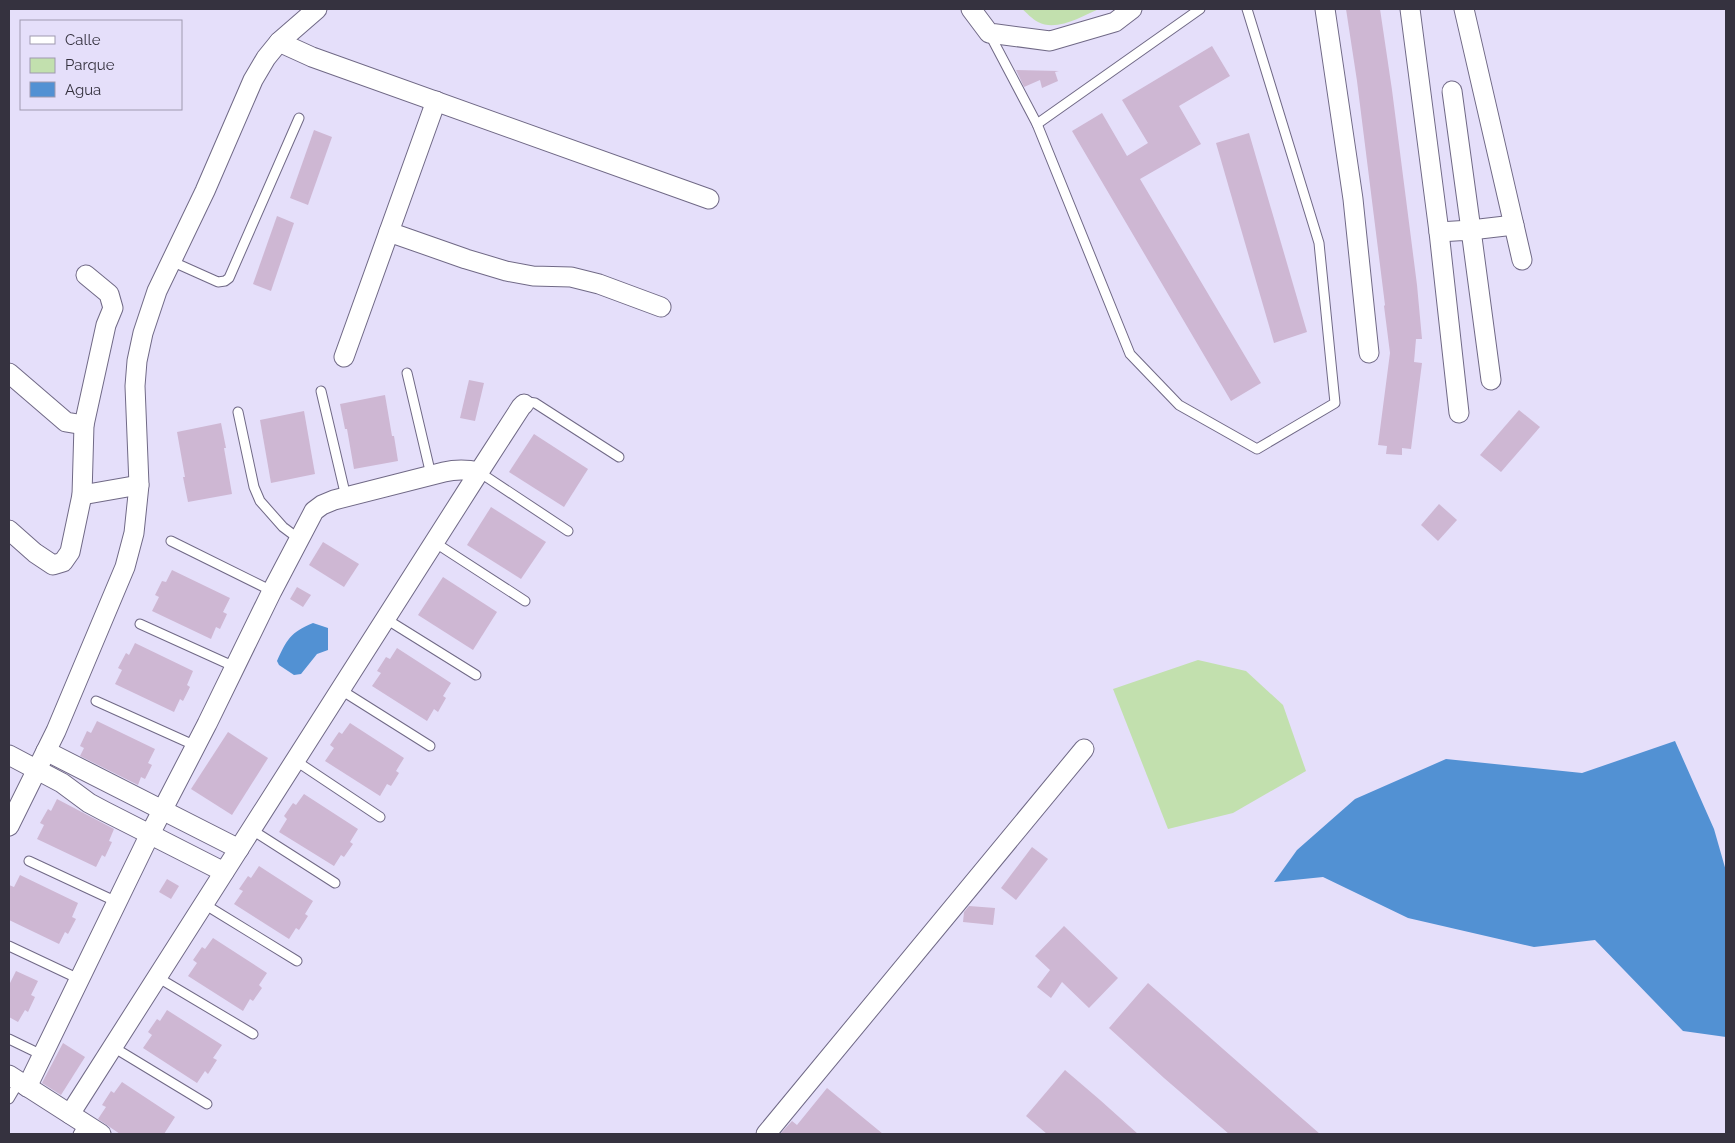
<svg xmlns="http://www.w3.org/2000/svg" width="1735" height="1143" font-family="Raleway,sans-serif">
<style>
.green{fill:#c2e0ae}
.water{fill:#5291d3}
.building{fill:#ceb7d3}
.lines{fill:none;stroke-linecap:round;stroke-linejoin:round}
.service-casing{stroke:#706986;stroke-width:11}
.minor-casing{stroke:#706986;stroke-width:21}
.service{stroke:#fff;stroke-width:9}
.minor{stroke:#fff;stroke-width:19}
</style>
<rect width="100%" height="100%" fill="#e5dffa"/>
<g class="green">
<path d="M1022,9h77c-17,7 -42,23 -61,13 -6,-3 -11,-9 -16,-13z"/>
<polygon points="1198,660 1246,671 1283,705 1306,771 1233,813 1168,829 1113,689"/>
</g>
<g class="water">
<path d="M313,623l15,5v22l-11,4 -16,20 -7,1 -15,-10 -2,-4c10,-22 13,-28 36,-38z"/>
<polygon points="1675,741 1714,829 1726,871 1726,1037 1683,1031 1595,940 1534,947 1408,918 1323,877 1274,882 1297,850 1355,799 1446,759 1582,773"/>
</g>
<g class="building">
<polygon points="1346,9 1380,9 1392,90 1417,285 1422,339 1416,339 1414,362 1422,363 1411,449 1402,448 1402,455 1386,454 1387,446 1378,445 1390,353 1384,306 1385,305 1357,81"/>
<polygon points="1212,46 1230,76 1179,106 1201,144 1140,179 1261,383 1231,401 1072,131 1102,113 1127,156 1148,143 1122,100"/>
<polygon points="1016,70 1059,71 1055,72 1058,81 1042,88 1040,80 1024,87"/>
<polygon points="314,130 332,137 308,205 290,198"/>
<polygon points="1249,133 1307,332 1274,343 1216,143"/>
<polygon points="277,216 294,223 271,291 253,284"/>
<polygon points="469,380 484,383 475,421 460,418"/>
<polygon points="385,395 392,436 394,436 398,461 354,469 347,429 345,429 340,404"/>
<polygon points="1519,410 1540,427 1501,472 1480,455"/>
<polygon points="304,411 315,474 271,483 260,420"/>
<polygon points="221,423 226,448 224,448 232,494 188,502 183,477 185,477 177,432"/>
<polygon points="534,434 588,469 564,507 509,472"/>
<polygon points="1439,504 1457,520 1438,541 1421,525"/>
<polygon points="491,507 546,542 521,579 467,545"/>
<polygon points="323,542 359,564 344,587 309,565"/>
<polygon points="172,570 230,598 223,612 227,614 220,629 216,627 211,639 152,611 159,597 155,595 162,581 166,582"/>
<polygon points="443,577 497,612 473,650 418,615"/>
<polygon points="297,587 311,595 303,607 290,599"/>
<polygon points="135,643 193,671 187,685 190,687 183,701 180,699 174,712 115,684 122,670 118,668 126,653 129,655"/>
<polygon points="397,648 451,683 443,696 446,698 438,712 434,709 427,721 372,686 381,673 377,671 386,657 390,659"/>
<polygon points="97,721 155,749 148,763 152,765 145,779 141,777 138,785 80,756 84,748 80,746 87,731 91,733"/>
<polygon points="350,723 404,758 396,771 399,773 391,786 387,784 380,796 325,761 334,748 330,745 339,732 342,734"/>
<polygon points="228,732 268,758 232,815 191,789"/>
<polygon points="304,794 358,829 350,842 353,844 344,857 341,855 334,866 279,832 287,819 284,816 293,803 296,805"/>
<polygon points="57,799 114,829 109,841 112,842 105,857 102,855 96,867 37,839 44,825 40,823 48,809 51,811"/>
<polygon points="1032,847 1048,859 1016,900 1001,888"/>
<polygon points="259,866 313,901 305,914 308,916 299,930 296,928 289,939 234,904 243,891 239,889 248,876 251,878"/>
<polygon points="20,875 78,903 72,917 76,919 68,934 65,932 59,944 9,920 9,885 14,887"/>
<polygon points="167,879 179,886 171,899 159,892"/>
<polygon points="969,906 995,908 993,925 963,922 964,912"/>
<polygon points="1064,926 1118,978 1089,1008 1062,982 1051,998 1037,987 1050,970 1035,956"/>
<polygon points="213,938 267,973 259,985 262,988 253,1001 250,999 243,1011 188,976 197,963 193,960 202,947 205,949"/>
<polygon points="16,971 38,981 31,995 35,997 28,1012 25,1010 18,1022 9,1017 9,985"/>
<polygon points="1148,983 1273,1093 1320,1134 1229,1134 1164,1078 1109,1028"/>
<polygon points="167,1010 222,1045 213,1058 217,1060 208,1074 205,1071 197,1083 143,1048 152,1035 148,1032 157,1019 160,1021"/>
<polygon points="63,1043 85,1057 61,1095 42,1083"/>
<polygon points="1065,1070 1100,1100 1138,1134 1047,1134 1026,1116"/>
<polygon points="122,1082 175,1117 164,1134 120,1134 98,1119 106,1107 102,1105 111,1091 114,1093"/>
<polygon points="827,1088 883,1134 780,1134 792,1121 797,1125"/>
</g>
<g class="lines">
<defs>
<g id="service">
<polyline points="989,33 1037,124 1130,354 1179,405 1257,449 1335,403 1319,243 1247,9"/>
<polyline points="1037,124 1200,9"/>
<polyline points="171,261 218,282 225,281 229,278 299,118"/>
<polyline points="407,373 431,475"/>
<polyline points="321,391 346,497"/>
<polyline points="524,404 528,402 535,403 619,457"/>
<polyline points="238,412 254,487 260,501 283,527 299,539"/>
<polyline points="479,472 568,531"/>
<polyline points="171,541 272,591"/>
<polyline points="434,542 525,601"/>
<polyline points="386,619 476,675"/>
<polyline points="140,624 235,667"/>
<polyline points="341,690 430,746"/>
<polyline points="96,701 196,746"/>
<polyline points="296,761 380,817"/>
<polyline points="252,830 335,883"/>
<polyline points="29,861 117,902"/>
<polyline points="204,904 297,961"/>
<polyline points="9,946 79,979"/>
<polyline points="157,977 253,1034"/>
<polyline points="9,1039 42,1055"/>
<polyline points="113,1047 207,1104"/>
<polyline points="9,1099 19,1082"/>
<polyline points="78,1134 84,1124"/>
</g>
<g id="minor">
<polyline points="971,9 989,33 1050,41 1115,22 1132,9"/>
<polyline points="1325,9 1353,199 1369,353"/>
<polyline points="1410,9 1439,232 1471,230 1491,380"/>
<polyline points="1464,9 1522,260"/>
<polyline points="279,42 312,57 709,199"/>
<polyline points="1452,91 1471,230 1514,225"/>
<polyline points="389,232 466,259 506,271 533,276 571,277 599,284 661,307"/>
<polyline points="1439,232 1459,413"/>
<polyline points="344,357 436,101"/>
<polyline points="9,373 66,422 84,425"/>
<polyline points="82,495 139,485"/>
<polyline points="9,530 35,553 53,565 63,562 70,552 82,495 84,425 106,325 113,308 109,294 86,275"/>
<polyline points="46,751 239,849"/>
<polyline points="9,755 62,783 89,803 104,811 224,872"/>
<polyline points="9,826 56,731 125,567 134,533 139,485 135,386 137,361 143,333 157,291 205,191 253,80 266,58 279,42 317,9"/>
<polyline points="9,1075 101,1134"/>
<path d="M27,1087l123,-253 57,-110 65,-133 42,-80 8,-6 12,-5 110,-28c12,-3 22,-3 35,0"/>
<polyline points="70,1114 479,472 521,407 524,404"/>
<polyline points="766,1134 1084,749"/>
</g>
</defs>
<use href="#service" class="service-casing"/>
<use href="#minor" class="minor-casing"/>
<use href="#service" class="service"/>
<use href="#minor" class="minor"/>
</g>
<rect width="1735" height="1143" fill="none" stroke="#35323f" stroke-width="20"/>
<rect x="20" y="20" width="162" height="90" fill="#e5dffa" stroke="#9f9aaf"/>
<rect x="30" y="36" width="25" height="8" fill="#ffffff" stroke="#9f9aaf"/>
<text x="65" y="45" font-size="15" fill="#35323f">Calle</text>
<rect x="30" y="58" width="25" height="15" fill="#c2e0ae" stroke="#9f9aaf"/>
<text x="65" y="70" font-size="15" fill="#35323f">Parque</text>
<rect x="30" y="82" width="25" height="15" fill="#5291d3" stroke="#9f9aaf"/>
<text x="65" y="95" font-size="15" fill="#35323f">Agua</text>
</svg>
